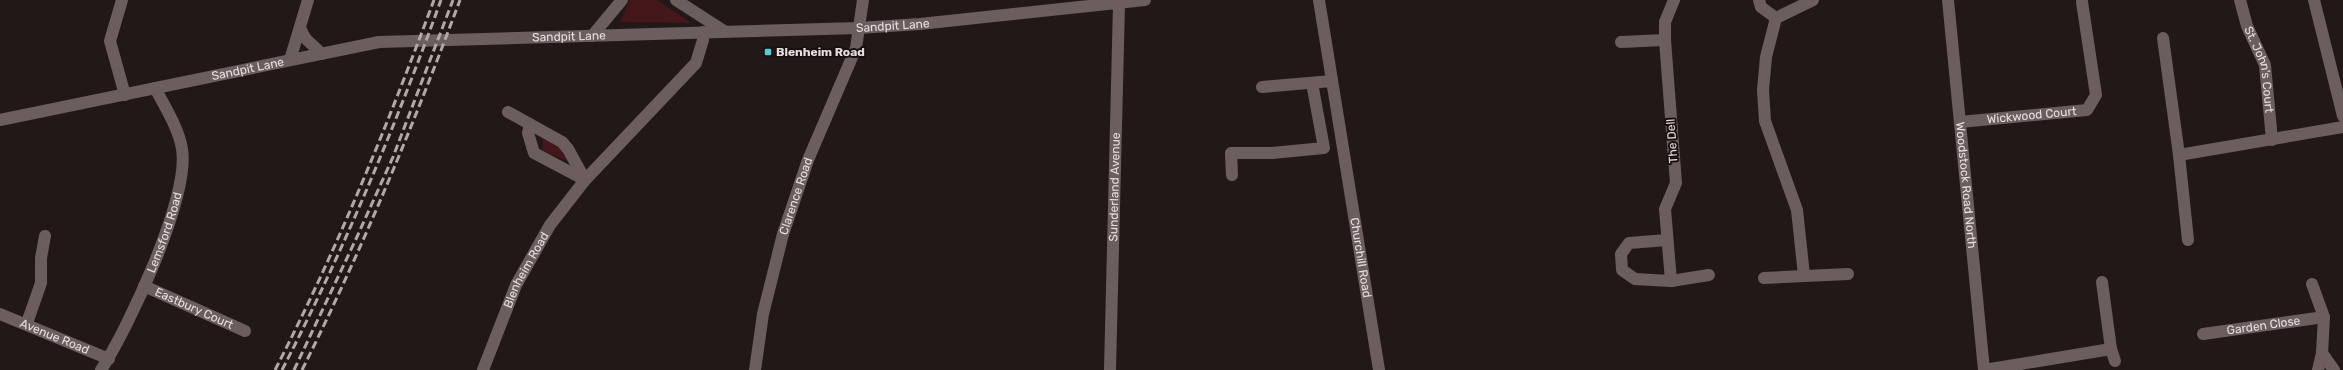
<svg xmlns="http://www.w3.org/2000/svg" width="2343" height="370" font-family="Rubik,sans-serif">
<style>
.green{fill:#44171b}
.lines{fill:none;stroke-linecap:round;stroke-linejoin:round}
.minor{stroke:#6c5e5f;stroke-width:12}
.tertiary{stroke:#6c5e5f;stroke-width:12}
.rail{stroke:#b1a8a8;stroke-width:3;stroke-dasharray:8 4;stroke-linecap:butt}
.poi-dot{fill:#51ccd4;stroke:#190f0f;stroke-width:1.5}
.labels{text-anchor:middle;stroke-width:4;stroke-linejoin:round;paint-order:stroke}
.street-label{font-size:12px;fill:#e7dfdf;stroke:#190f0f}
.poi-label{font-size:12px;font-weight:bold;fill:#e7dfdf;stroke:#190f0f;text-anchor:start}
</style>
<rect width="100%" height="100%" fill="#231818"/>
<g class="green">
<polygon points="630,0 657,0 691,23 620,22"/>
<path d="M543,139c17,4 23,4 25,22l-26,-10z"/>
</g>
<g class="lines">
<g class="minor">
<polyline points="122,0 110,41 125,95"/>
<polyline points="676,0 724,31"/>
<path id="s1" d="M1319,0l60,370"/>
<polyline points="1759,0 1761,7 1776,18"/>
<path id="s2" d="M1948,0l36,370"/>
<path id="s3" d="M2240,0l7,26 18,39 7,75"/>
<polyline points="2314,0 2343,116"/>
<polyline points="300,28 305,38 322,54"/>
<polyline points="592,36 622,0"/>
<polyline points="2163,38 2179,155 2188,240"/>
<polyline points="1621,42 1665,40"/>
<polyline points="290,60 308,0"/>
<polyline points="1262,87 1332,81"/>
<polyline points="508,112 562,142 568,149 585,180"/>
<path id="s4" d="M1960,122l127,-12 9,-15 -14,-93"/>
<polyline points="530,124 528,133 534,153 585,180"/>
<polyline points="2179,155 2343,127"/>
<polyline points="1232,175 1231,153 1272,153 1324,148 1312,83"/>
<polyline points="1667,240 1629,243 1621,254 1622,270 1635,279 1671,281 1709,275"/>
<polyline points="1804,275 1797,210 1765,121 1763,90 1766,57 1776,18 1813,0"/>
<polyline points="1764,278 1848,274"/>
<polyline points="1671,281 1665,209 1676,183 1665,40 1665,22 1674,0"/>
<polyline points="2312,284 2324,317 2322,353 2334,370"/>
<path id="s5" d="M144,286l101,45"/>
<path id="s6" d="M0,314l109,45"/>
<polyline points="27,323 41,283 41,258 45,236"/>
<path id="s7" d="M2203,334l121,-17"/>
<polyline points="2111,349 2115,361"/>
<path id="s8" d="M101,370c27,-41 89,-173 81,-221 -3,-20 -17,-42 -27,-61"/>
<path id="s9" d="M483,370l33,-85 34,-60 35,-45 111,-117 7,-23v-8"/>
<path id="s10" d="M755,370l8,-56 20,-80 25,-74 48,-112 7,-48"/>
<path id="s11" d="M1110,370l9,-366"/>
<polyline points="1984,370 2111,349 2102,282"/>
<polyline points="2318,370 2322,353"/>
</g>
<path class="tertiary" id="s12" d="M0,120l379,-78 479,-14 62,-4 225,-24"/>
<g class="rail">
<path d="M275,370c62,-120 112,-244 159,-370"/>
<path d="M282,370c62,-120 113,-243 159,-370"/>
<polyline points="294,370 356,239 393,157 453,0"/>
<path d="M302,370c60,-120 111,-244 158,-370"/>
</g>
</g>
<rect class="poi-dot" x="764" y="48" width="8" height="8" rx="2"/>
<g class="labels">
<g class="street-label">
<text dy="4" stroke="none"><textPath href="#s12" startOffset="901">Sandpit Lane</textPath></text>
<text dy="4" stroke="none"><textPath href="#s12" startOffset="577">Sandpit Lane</textPath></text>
<text dy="4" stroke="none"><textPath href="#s12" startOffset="253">Sandpit Lane</textPath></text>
<text dy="4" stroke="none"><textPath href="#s3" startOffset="73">St. John's Court</textPath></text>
<text dy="4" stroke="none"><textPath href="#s4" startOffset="72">Wickwood Court</textPath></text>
<text transform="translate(1672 141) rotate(-94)" y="4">The Dell</text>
<text dy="4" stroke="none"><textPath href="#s2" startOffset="186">Woodstock Road North</textPath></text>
<text dy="4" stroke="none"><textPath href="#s11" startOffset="183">Sunderland Avenue</textPath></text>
<text dy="4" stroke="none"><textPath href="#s10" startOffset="179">Clarence Road</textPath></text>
<text dy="4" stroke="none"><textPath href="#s8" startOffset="152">Lemsford Road</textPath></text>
<text dy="4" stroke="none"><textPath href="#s1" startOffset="261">Churchill Road</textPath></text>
<text dy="4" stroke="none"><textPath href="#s9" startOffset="109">Blenheim Road</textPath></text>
<text dy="4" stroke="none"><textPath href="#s5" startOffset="55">Eastbury Court</textPath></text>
<text dy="4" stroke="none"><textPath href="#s7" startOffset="61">Garden Close</textPath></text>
<text dy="4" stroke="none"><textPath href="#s6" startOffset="59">Avenue Road</textPath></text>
</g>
<g class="poi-label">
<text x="776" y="56">Blenheim Road</text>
</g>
</g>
</svg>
